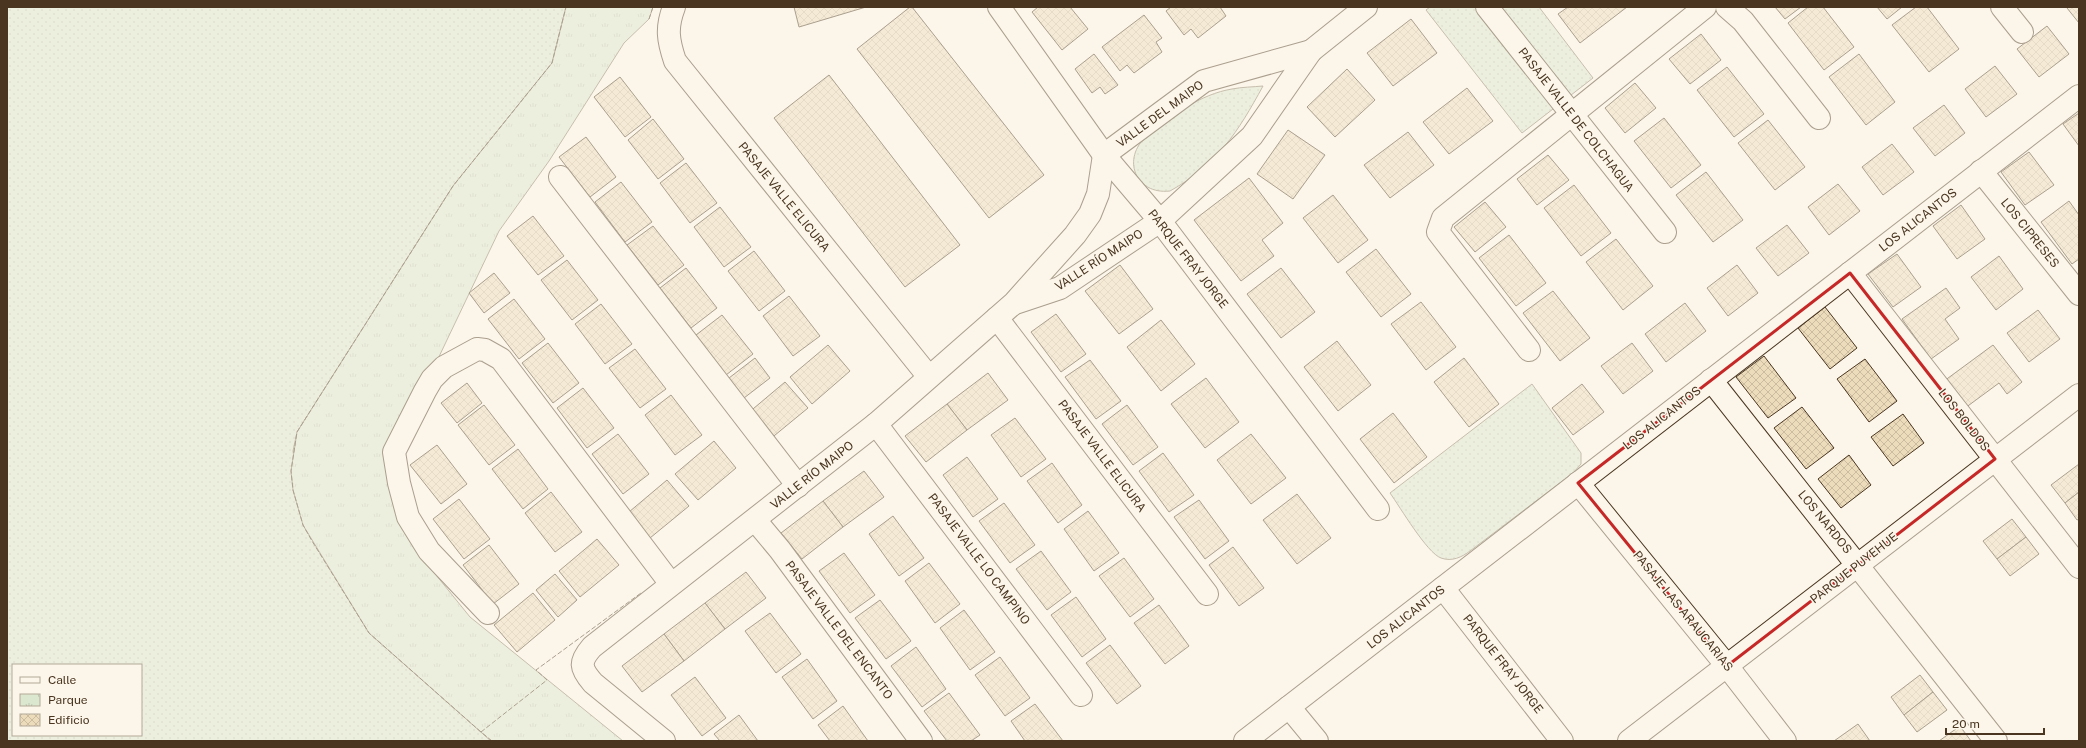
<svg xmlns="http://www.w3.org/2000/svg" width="2086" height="748" font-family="'Public Sans',sans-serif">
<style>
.grass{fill:url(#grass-dots);stroke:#887966;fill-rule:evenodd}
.park{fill:url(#park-tufts);stroke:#887966}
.building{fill:url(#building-cross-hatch);stroke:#4a3520}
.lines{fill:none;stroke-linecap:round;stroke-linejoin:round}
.street-casing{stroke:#4a3520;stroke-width:24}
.street{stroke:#fbf6e9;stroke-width:22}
.fence{stroke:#4a3520;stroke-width:1;stroke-dasharray:5 2;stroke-linecap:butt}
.marked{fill:none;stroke:#c62828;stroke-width:3;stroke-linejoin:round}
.labels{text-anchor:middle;stroke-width:3;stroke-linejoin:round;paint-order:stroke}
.street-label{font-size:12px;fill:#4a3520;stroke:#fbf6e9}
</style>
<defs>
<pattern id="grass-dots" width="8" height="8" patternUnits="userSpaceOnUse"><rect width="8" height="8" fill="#dce7d0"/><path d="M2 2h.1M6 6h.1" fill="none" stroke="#bec7b2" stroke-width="1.8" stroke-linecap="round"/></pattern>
<pattern id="park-tufts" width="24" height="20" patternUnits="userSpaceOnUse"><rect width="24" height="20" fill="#dce7d0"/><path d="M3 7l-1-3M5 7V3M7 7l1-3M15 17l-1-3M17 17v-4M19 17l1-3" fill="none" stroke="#bec7b2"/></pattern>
<pattern id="building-cross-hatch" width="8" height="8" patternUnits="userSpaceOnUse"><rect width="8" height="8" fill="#ecdcbc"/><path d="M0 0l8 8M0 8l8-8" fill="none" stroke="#ccbda1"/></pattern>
</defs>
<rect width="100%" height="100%" fill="#fbf6e9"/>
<g class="grass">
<path d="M7,7h559l-14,56 -99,123 -156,246 -4,19 10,74 66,108 122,108h-484zM13,665h128v70h-128z"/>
<polygon points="1430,7 1539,7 1593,78 1522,133 1426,10"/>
<path d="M1263,86c-25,46 -46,79 -93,105 -35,4 -49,-33 -23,-55 23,-20 54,-42 85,-47 10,-2 21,-2 31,-3z"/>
<path d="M1532,384l49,69v11l-8,9 -103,78c-8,6 -18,11 -29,7 -14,-5 -41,-51 -51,-65z"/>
</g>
<polygon class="park" points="566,7 653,7 649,19 624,43 549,161 499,231 414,409 400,449 419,554 470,617 623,741 491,741 369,633 303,525 293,490 291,471 297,432 453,186 552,63"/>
<g class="building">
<polygon points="794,7 866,7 799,27"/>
<polygon points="910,7 912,7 1044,175 989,218 857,49"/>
<polygon points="1038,7 1070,7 1088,29 1062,50 1032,12"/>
<polygon points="1171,7 1220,7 1226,16 1198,38 1191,29 1184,35 1166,11"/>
<polygon points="1568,7 1627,7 1580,43 1558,14"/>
<polygon points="1775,7 1801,7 1785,19"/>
<polygon points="1808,7 1823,7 1854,47 1824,70 1788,23"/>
<polygon points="1877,7 1902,7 1887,19"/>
<polygon points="1916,7 1927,7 1959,49 1929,72 1892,25"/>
<polygon points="2069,7 2079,7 2079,23 2067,8"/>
<polygon points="1144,15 1162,38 1156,42 1162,52 1134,73 1127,65 1120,71 1102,47"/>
<polygon points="1411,19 1437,53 1393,86 1367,53"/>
<polygon points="2047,26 2069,54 2039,77 2017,49"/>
<polygon points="1701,34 1721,60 1690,84 1669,59"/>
<polygon points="1094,54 1118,85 1105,94 1100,87 1092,93 1075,69"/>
<polygon points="1859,54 1895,102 1866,125 1829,77"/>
<polygon points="1995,66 2017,94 1986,117 1965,89"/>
<polygon points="1727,67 1764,114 1734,137 1697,90"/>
<polygon points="1347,69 1375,100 1335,137 1307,107"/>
<polygon points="829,75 960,245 905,287 774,118"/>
<polygon points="620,77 651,117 625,137 594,97"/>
<polygon points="1635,83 1656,108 1625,133 1605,108"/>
<polygon points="1467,88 1493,121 1449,154 1423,122"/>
<polygon points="1944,105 1965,133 1935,156 1913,128"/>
<polygon points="2079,113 2079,146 2063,124"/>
<polygon points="1664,118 1701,165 1671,188 1634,141"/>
<polygon points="653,119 684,159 658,179 628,140"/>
<polygon points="1768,120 1805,167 1775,190 1738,143"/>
<polygon points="1288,130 1325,155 1293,199 1257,174"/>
<polygon points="1408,132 1434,165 1390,198 1364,165"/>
<polygon points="586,137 616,177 590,197 559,157"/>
<polygon points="1892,144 1914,172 1883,195 1862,167"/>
<polygon points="2029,152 2054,185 2025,205 2001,172"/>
<polygon points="1548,155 1569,180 1537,205 1517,179"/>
<polygon points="686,163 717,203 690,223 660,183"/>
<polygon points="1706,172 1743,220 1713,242 1676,195"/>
<polygon points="1249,178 1283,223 1262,240 1274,256 1241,281 1194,220"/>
<polygon points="621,182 652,222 625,242 595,202"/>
<polygon points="1838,184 1860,211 1829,235 1808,207"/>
<polygon points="1574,185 1611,233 1581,256 1544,208"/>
<polygon points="1333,195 1368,240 1338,263 1303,218"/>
<polygon points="2069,201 2079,215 2079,259 2072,264 2041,222"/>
<polygon points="1485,202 1506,227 1475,252 1454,227"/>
<polygon points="1961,205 1985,239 1957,259 1933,226"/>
<polygon points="720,207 751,247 724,267 694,227"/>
<polygon points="533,216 564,256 538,275 507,236"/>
<polygon points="1787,225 1809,253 1778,276 1756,248"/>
<polygon points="653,226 684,265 658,285 627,245"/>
<polygon points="1509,235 1546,283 1516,306 1479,258"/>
<polygon points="1616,239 1653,286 1623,310 1586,262"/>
<polygon points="1376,249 1411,294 1381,317 1346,272"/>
<polygon points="754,251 785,291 759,311 728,271"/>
<polygon points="1897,254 1921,287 1893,307 1868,274"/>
<polygon points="1999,256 2023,289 1996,310 1971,277"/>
<polygon points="567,260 598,300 572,320 541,280"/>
<polygon points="1120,265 1153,309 1119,334 1085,291"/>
<polygon points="1737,265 1758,293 1728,316 1707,288"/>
<polygon points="686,268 717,308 691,328 660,288"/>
<polygon points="1281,268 1315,312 1281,338 1247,294"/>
<polygon points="494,273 510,293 484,313 469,293"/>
<polygon points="1946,288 1960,308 1945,319 1959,339 1931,359 1902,319"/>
<polygon points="1553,291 1590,338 1560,361 1523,313"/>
<polygon points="789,296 820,336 793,356 763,316"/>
<polygon points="514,299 545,339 519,359 488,319"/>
<polygon points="1421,302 1456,347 1426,370 1391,324"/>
<polygon points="1685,303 1706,331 1666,362 1645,334"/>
<polygon points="601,304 632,344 605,364 575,324"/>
<polygon points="1825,307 1857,348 1830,369 1798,328"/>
<polygon points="2038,310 2060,339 2029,362 2007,333"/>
<polygon points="1056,314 1086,354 1061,372 1031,332"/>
<polygon points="722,315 753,354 726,375 696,335"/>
<polygon points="1161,320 1195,364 1161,391 1127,347"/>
<polygon points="1337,341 1371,385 1338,411 1304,367"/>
<polygon points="548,343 579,383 553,403 522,363"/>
<polygon points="1632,343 1653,371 1623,394 1601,366"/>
<polygon points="828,345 850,371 812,404 790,377"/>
<polygon points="1993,345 2022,382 2007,394 1999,383 1961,411 1940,384"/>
<polygon points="635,349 666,389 640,408 609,368"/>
<polygon points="1764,356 1796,398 1768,418 1736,377"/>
<polygon points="755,358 770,378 744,398 729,378"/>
<polygon points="1464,358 1499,404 1469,427 1434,382"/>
<polygon points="1865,359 1897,401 1869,422 1837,379"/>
<polygon points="1090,360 1121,401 1096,419 1065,377"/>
<polygon points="988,373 1008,400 967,430 947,404"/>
<polygon points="1206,378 1239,422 1205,448 1171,404"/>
<polygon points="785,382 808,408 769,440 747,414"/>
<polygon points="467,383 482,403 457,423 441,403"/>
<polygon points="1582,384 1604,412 1573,435 1552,408"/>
<polygon points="583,388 614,428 587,448 557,408"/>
<polygon points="671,395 702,435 675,455 645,415"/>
<polygon points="947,404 967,430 926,462 905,436"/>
<polygon points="484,405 515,445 489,465 458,425"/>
<polygon points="1127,405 1158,447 1133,465 1102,424"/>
<polygon points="1802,407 1834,448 1806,469 1774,428"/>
<polygon points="1393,413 1427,457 1394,483 1360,439"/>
<polygon points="1903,414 1924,443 1893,466 1871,437"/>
<polygon points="1015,418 1046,459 1021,477 991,435"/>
<polygon points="618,434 649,474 623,494 592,454"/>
<polygon points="1251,434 1286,478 1251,504 1217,460"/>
<polygon points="714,441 736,468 698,500 675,474"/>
<polygon points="437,445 467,484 441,504 410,465"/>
<polygon points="518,449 548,489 523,509 492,469"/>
<polygon points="1163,453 1194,495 1169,512 1139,471"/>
<polygon points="1849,455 1871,485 1841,508 1818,479"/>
<polygon points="967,457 998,499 973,517 943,475"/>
<polygon points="1052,463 1082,505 1058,523 1027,481"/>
<polygon points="2079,464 2079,492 2065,503 2051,485"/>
<polygon points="864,471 884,497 843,527 823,501"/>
<polygon points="667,480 689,506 650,538 629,512"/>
<polygon points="551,492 582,532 555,552 525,513"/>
<polygon points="2079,492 2079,519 2077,520 2065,503"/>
<polygon points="1297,494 1331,538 1297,564 1263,520"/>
<polygon points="459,499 490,539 464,559 433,519"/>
<polygon points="1199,500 1229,541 1205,559 1174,517"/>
<polygon points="823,501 843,527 802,559 781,533"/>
<polygon points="1004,503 1035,545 1010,563 979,521"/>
<polygon points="1088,511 1119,553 1094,571 1064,529"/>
<polygon points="893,516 924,558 899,576 869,534"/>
<polygon points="2012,519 2026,537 1997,559 1983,541"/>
<polygon points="2026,537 2039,554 2010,576 1997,559"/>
<polygon points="597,539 619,565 580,597 559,571"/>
<polygon points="489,545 519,584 493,604 463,565"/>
<polygon points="1233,547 1264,588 1239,606 1209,565"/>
<polygon points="1041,551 1071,592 1047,610 1016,569"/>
<polygon points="844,553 875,595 850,613 819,571"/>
<polygon points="1124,558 1154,599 1130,617 1099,576"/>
<polygon points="929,563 960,604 935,623 905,581"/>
<polygon points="746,572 766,598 725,629 705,603"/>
<polygon points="555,574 577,600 558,617 536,590"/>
<polygon points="533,593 555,620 517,652 494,625"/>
<polygon points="1076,597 1106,639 1082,657 1051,615"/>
<polygon points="880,600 911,641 886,659 855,618"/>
<polygon points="705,603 725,629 684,661 664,634"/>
<polygon points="1159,605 1189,646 1165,664 1134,623"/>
<polygon points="964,610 995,652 970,670 940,628"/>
<polygon points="770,613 801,654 776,673 745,631"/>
<polygon points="664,634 684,661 642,692 622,666"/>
<polygon points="1110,645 1141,686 1117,704 1086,663"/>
<polygon points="916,647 946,689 922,707 891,666"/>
<polygon points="1000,657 1030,698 1005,716 975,675"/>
<polygon points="807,659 837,701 813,719 782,677"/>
<polygon points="1920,675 1933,692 1904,715 1891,697"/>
<polygon points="695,677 726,718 702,736 671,695"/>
<polygon points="1933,692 1947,710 1917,732 1904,715"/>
<polygon points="949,693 980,735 971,741 947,741 924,711"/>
<polygon points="1035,704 1063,741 1025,741 1011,721"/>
<polygon points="843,706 868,741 830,741 818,725"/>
<polygon points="739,715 758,741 720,741 714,734"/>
<polygon points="1858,724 1870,741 1834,741"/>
<polygon points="1960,726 1971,741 1939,741"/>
</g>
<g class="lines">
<defs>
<g id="street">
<path d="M674,7c-8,21 -6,33 1,54l254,316"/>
<polyline points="999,7 1104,155 1160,221 1378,509"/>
<polyline points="1487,7 1665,232"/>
<polyline points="1727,7 1743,21 1819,118"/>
<polyline points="2002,7 2022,32"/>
<polyline points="1981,171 2079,294"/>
<polyline points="560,177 798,486"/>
<polyline points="1850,273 2079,567"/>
<polyline points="1015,303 1060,288 1160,221 1252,136 1311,51 1366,7"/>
<polyline points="997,318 1207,594"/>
<polyline points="1529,350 1438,232 1443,218 1705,7"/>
<polyline points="1711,380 1996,741"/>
<polyline points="876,424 1081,695"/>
<polyline points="1578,483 1727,666 1785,741"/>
<polyline points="755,520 780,550 921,741"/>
<polyline points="1443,588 1562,741"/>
<polyline points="488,613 429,551 408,517 399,483 394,452 425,391 432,379 444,367 477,349 485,350 501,359 671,584"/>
<polyline points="1289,707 1317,741"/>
<path d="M664,741l-71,-58c-13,-15 -14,-21 -1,-36l284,-223 138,-121 61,-68 15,-21 8,-20 6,-39 100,-74 107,-30"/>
<polyline points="1245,741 2079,96"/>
<polyline points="1629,741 2079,395"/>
</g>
</defs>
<use href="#street" class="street-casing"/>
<use href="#street" class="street"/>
<g class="fence">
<polyline points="649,19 653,7"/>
<polyline points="481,732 369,633 312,541 303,525 293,490 291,471 297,432 453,186 552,63 566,7"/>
<polyline points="492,741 481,732 547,680 536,670 641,593"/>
</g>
</g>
<path d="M0 0H2086V748H0ZM1850,273l145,186 -268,207 -149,-183z" fill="#fbf6e9" fill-opacity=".55" fill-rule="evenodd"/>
<path class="marked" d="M1850,273l145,186 -268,207 -149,-183z"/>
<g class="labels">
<g class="street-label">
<text transform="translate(1160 114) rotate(-36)" y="4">VALLE DEL MAIPO</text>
<text transform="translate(1576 120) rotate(52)" y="4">PASAJE VALLE DE COLCHAGUA</text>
<text transform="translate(784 197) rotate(51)" y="4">PASAJE VALLE ELICURA</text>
<text transform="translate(1918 220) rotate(-38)" y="4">LOS ALICANTOS</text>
<text transform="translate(2030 233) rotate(51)" y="4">LOS CIPRESES</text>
<text transform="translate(1188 259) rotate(52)" y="4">PARQUE FRAY JORGE</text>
<text transform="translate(1099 260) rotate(-33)" y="4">VALLE RÍO MAIPO</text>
<text transform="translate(1662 418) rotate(-38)" y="4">LOS ALICANTOS</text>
<text transform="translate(1964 420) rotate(52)" y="4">LOS BOLDOS</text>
<text transform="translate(1102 456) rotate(53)" y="4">PASAJE VALLE ELICURA</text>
<text transform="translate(812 475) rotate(-38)" y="4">VALLE RÍO MAIPO</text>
<text transform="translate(1825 522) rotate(51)" y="4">LOS NARDOS</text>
<text transform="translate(979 559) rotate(53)" y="4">PASAJE VALLE LO CAMPINO</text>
<text transform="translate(1854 568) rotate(-38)" y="4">PARQUE PUYEHUE</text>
<text transform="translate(1683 611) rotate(51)" y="4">PASAJE LAS ARAUCARIAS</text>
<text transform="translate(1406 617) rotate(-38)" y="4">LOS ALICANTOS</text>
<text transform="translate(839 630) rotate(53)" y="4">PASAJE VALLE DEL ENCANTO</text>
<text transform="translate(1503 664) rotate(52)" y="4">PARQUE FRAY JORGE</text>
</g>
</g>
<rect width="2086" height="748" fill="none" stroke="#4a3520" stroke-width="16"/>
<rect x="12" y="664" width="130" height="72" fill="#fbf6e9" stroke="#b4a999"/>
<rect x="20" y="677" width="20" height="6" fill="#fbf6e9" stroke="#b4a999"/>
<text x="48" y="684" font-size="12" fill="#4a3520">Calle</text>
<rect x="20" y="694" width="20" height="12" fill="url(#park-tufts)" stroke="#b4a999"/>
<text x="48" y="704" font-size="12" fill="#4a3520">Parque</text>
<rect x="20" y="714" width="20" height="12" fill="url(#building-cross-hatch)" stroke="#b4a999"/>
<text x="48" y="724" font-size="12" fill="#4a3520">Edificio</text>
<path d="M1946 728v6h98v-6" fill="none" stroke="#4a3520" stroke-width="2"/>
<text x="1952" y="728" font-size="12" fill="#4a3520" stroke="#fbf6e9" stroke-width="3" paint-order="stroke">20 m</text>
</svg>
